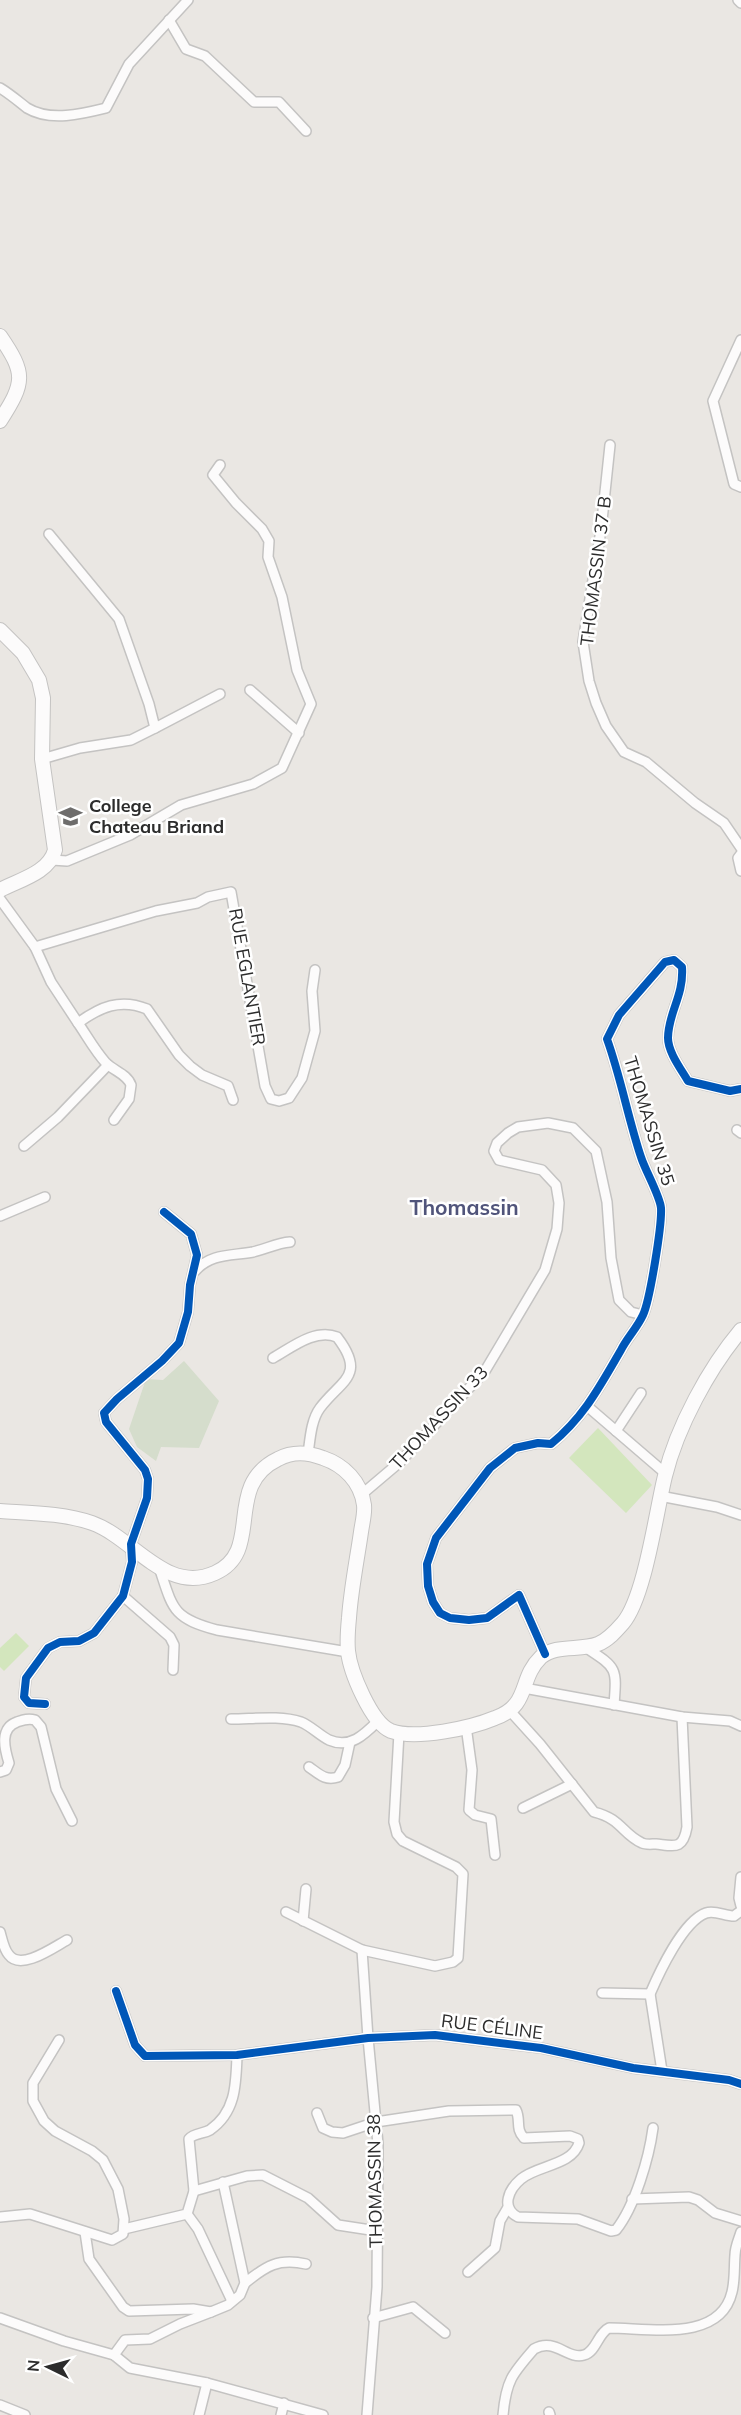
<svg xmlns="http://www.w3.org/2000/svg" width="741" height="2415" font-family="Mulish,sans-serif">
<style>
.cemetery{fill:#d5ddcc}
.pitch{fill:#d3e6bd}
.lines{fill:none;stroke-linecap:round;stroke-linejoin:round}
.street-casing{stroke:#c4c3c2;stroke-width:12}
.secondary-casing{stroke:#c4c3c2;stroke-width:16}
.street{stroke:#fcfbfb;stroke-width:9}
.secondary{stroke:#fcfbfb;stroke-width:14}
.cycleway-casing{stroke:#fff;stroke-width:11}
.cycleway{stroke:#0057b8;stroke-width:8}
.labels{text-anchor:middle;stroke-width:5;stroke-linejoin:round;paint-order:stroke}
.street-label{font-size:18px;fill:#2c2c2c;stroke:#fff}
.poi-label{font-size:18px;font-weight:bold;fill:#2c2c2c;stroke:#fff;text-anchor:start}
.quarter-label{font-size:21px;font-weight:bold;fill:#50547a;stroke:#fff}
</style>
<rect width="100%" height="100%" fill="#eae7e3"/>
<polygon class="cemetery" points="184,1361 219,1401 199,1448 161,1447 156,1461 137,1447 129,1429 146,1379 163,1380"/>
<g class="pitch">
<polygon points="598,1428 652,1485 626,1513 569,1458"/>
<polygon points="16,1633 29,1646 4,1671 0,1667 0,1648"/>
</g>
<g class="lines">
<defs>
<g id="street">
<polyline points="738,0 741,3"/>
<polyline points="169,20 186,49 205,56 254,102 279,102 306,131"/>
<path d="M0,88c10,6 18,13 27,20 23,14 55,6 79,0l23,-44 59,-64"/>
<polyline points="741,340 713,401 734,484 741,487"/>
<polyline points="610,445 601,530 583,642 589,681 596,703 606,726 624,752 646,762 695,803 724,823 741,848"/>
<polyline points="250,690 299,733"/>
<polyline points="155,728 220,694"/>
<polyline points="42,759 80,748 131,740 155,728 149,704 119,619 49,534"/>
<polyline points="741,854 738,858 741,871"/>
<polyline points="52,860 67,861 130,835 181,805 253,784 282,768 311,704 297,670 282,597 268,557 269,541 262,529 236,503 213,475 220,465"/>
<polyline points="0,899 35,947 156,911 197,903 208,897 231,892 265,1086 271,1099 279,1101 289,1098 302,1078 315,1031 312,991 315,970"/>
<path d="M35,947l16,35 27,41c22,-16 42,-25 69,-14l32,46 11,11 12,9 26,11 5,14"/>
<path d="M78,1023c9,13 17,28 28,40 8,8 21,11 25,22l-2,14 -15,21"/>
<polyline points="737,1130 741,1133"/>
<polyline points="24,1146 58,1117 108,1065"/>
<polyline points="0,1216 45,1197"/>
<path d="M195,1271c16,-18 37,-15 58,-19 13,-3 24,-9 37,-10"/>
<path d="M273,1358c18,-10 42,-30 64,-21 30,39 4,43 -17,71 -9,12 -10,32 -12,46"/>
<polyline points="587,1406 665,1473"/>
<polyline points="616,1431 641,1393"/>
<polyline points="361,1495 400,1462 485,1371 545,1270 557,1229 559,1203 556,1185 542,1170 499,1160 494,1151 497,1143 508,1133 518,1127 548,1123 573,1128 596,1151 607,1202 611,1258 619,1300 631,1312 643,1315"/>
<polyline points="660,1496 717,1507 741,1515"/>
<path d="M159,1567c14,42 13,51 58,63l131,22"/>
<polyline points="123,1596 170,1637 174,1645 173,1670"/>
<path d="M585,1647c32,21 32,20 29,58"/>
<path d="M545,1654l-26,-59 -32,23 -18,2 -19,-2 -10,-5 -7,-11 -5,-16 -1,-22 9,-26 54,-70 25,-20 23,-5 13,1c33,-27 49,-58 70,-94 6,-12 16,-22 22,-35 7,-15 19,-90 18,-107 -1,-12 -16,-38 -20,-51 -13,-39 -20,-79 -34,-118l12,-24 46,-53 9,-2 8,7c2,29 -14,46 -14,71 0,14 13,31 20,43l42,10 11,-2"/>
<polyline points="524,1688 682,1717 730,1721 741,1726"/>
<polyline points="45,1704 29,1703 24,1697 26,1678 48,1648 60,1642 79,1641 94,1633 123,1596 132,1562 131,1544 147,1498 148,1479 145,1470 106,1422 104,1413 117,1399 162,1361 179,1343 188,1312 190,1285 197,1255 191,1234 164,1212"/>
<path d="M511,1712l29,32 54,68c28,7 28,22 48,31 4,2 10,1 14,1 19,2 27,6 31,-17l-5,-110"/>
<path d="M231,1719c22,0 49,-4 70,3 10,4 18,13 28,18 21,9 35,-5 49,-19"/>
<polyline points="466,1726 472,1770 469,1810 475,1815 491,1819 495,1855"/>
<path d="M309,1767c10,7 16,14 29,10l7,-12 5,-23"/>
<path d="M0,1772l6,-2 3,-7c-5,-16 -9,-35 8,-41 6,-2 11,-4 18,-2l6,7 15,62 16,32"/>
<polyline points="523,1808 572,1784"/>
<polyline points="741,1877 739,1898 741,1906"/>
<polyline points="286,1912 362,1950 435,1966 453,1962 458,1958 463,1874 456,1867 403,1841 397,1834 394,1822 399,1733"/>
<polyline points="303,1921 306,1889"/>
<path d="M0,1932c2,7 4,18 9,23 12,16 45,-8 58,-15"/>
<polyline points="362,1950 368,2038 378,2144 377,2287 367,2415"/>
<polyline points="116,1991 135,2045 145,2056 237,2055 368,2038 435,2035 541,2048 633,2068 729,2080 741,2084"/>
<path d="M602,1993l48,1c9,-21 33,-73 56,-81 9,-3 19,3 28,3l7,-5"/>
<polyline points="650,1994 662,2071"/>
<path d="M317,2113l6,15 9,4 11,1 33,-11 73,-11 67,-1c5,10 -1,19 8,28l46,-2 8,3 1,4c-7,23 -42,22 -58,36 -12,10 -21,29 -3,38l60,2 33,12 5,-1c19,-24 33,-72 37,-102"/>
<polyline points="194,2191 247,2176 263,2175 308,2198 338,2225 377,2231"/>
<polyline points="632,2199 689,2197 698,2200 715,2213 741,2221"/>
<polyline points="187,2214 198,2229 232,2301"/>
<polyline points="0,2217 30,2214 112,2240 123,2234 124,2219 118,2189 103,2160 92,2151 55,2131 44,2121 33,2101 33,2083 59,2040"/>
<path d="M124,2229l63,-15 7,-23 -5,-52c5,-6 14,-5 21,-9 26,-18 26,-46 27,-75"/>
<polyline points="85,2232 89,2259 123,2307 129,2311 193,2309 211,2312 228,2305 240,2295 245,2283 223,2182"/>
<polyline points="468,2272 495,2248 500,2221 507,2209"/>
<path d="M245,2283c21,-17 33,-25 61,-19"/>
<polyline points="0,2318 64,2341 114,2355 130,2368 207,2383 323,2415"/>
<polyline points="373,2318 413,2307 445,2333"/>
<polyline points="114,2355 125,2340 150,2339 180,2324 211,2312"/>
<polyline points="0,2405 25,2415"/>
<polyline points="549,2412 550,2415"/>
<polyline points="199,2415 207,2383"/>
<polyline points="281,2415 284,2403"/>
<path d="M503,2415c3,-34 9,-41 31,-66 21,-12 33,11 50,6 12,-3 14,-22 25,-27 40,0 111,15 123,-36 3,-12 2,-25 3,-37 0,-8 4,-16 6,-23"/>
</g>
<g id="secondary">
<path d="M0,336c26,38 25,46 0,85"/>
<path d="M0,630l23,23 16,27 4,18 -1,61 13,91c-6,23 -36,30 -55,40"/>
<path d="M0,1511c30,2 63,2 92,12 42,15 74,72 123,50 50,-22 7,-87 63,-114 15,-8 29,-7 45,-1 21,7 38,24 41,47 1,9 -2,19 -3,27 -4,28 -10,57 -12,86 -1,10 -2,22 -1,33 2,20 23,72 43,80 25,9 80,-3 104,-13 36,-13 23,-39 46,-61 15,-13 39,-6 57,-13 10,-4 18,-13 25,-21 22,-26 33,-111 42,-147 12,-49 44,-108 76,-146"/>
</g>
</defs>
<use href="#street" class="street-casing"/>
<use href="#secondary" class="secondary-casing"/>
<use href="#street" class="street"/>
<use href="#secondary" class="secondary"/>
<defs>
<g id="cycleway">
<path d="M545,1654l-26,-59 -32,23 -18,2 -19,-2 -10,-5 -7,-11 -5,-16 -1,-22 9,-26 54,-70 25,-20 23,-5 13,1c33,-27 49,-58 70,-94 6,-12 16,-22 22,-35 7,-15 19,-90 18,-107 -1,-12 -16,-38 -20,-51 -13,-39 -20,-79 -34,-118l12,-24 46,-53 9,-2 8,7c2,29 -14,46 -14,71 0,14 13,31 20,43l42,10 11,-2"/>
<polyline points="45,1704 29,1703 24,1697 26,1678 48,1648 60,1642 79,1641 94,1633 123,1596 132,1562 131,1544 147,1498 148,1479 145,1470 106,1422 104,1413 117,1399 162,1361 179,1343 188,1312 190,1285 197,1255 191,1234 164,1212"/>
<polyline points="116,1991 135,2045 145,2056 237,2055 368,2038 435,2035 541,2048 633,2068 729,2080 741,2084"/>
</g>
</defs>
<use href="#cycleway" class="cycleway-casing"/>
<use href="#cycleway" class="cycleway"/>
</g>
<defs>
<symbol id="school-bare" viewBox="-9 -9 18 18"><path d="M0-5L7-2L0 1L-7-2ZM-4 1L0 2.5L4 1V4Q0 6-4 4Z" fill="#6e6d6c" stroke="#fff" stroke-width="2.5" paint-order="stroke"/></symbol>
</defs>
<g fill-rule="evenodd">
<use href="#school-bare" x="54" y="800" width="33" height="33"/>
</g>
<g class="labels">
<g class="street-label">
<text transform="translate(596 571) rotate(-83)" y="6">THOMASSIN 37 B</text>
<text transform="translate(247 977) rotate(80)" y="6">RUE EGLANTIER</text>
<text transform="translate(649 1121) rotate(73)" y="6">THOMASSIN 35</text>
<text transform="translate(439 1418) rotate(-47)" y="6">THOMASSIN 33</text>
<text transform="translate(492 2027) rotate(7)" y="6">RUE CÉLINE</text>
<text transform="translate(375 2181) rotate(-91)" y="6">THOMASSIN 38</text>
</g>
<g class="poi-label">
<text x="89" y="812">College<tspan x="89" dy="21">Chateau Briand</tspan></text>
</g>
<g class="quarter-label">
<text x="464" y="1215">Thomassin</text>
</g>
</g>
<g transform="translate(48 2367) rotate(275)" stroke="#ffffff" stroke-width="4.5" paint-order="stroke">
<path d="M0-4.5L10 22L0 15L-10 22Z" fill="#2c2c2c"/>
<text y="-9" font-size="16" font-weight="bold" text-anchor="middle" fill="#2c2c2c">N</text>
</g>
</svg>
